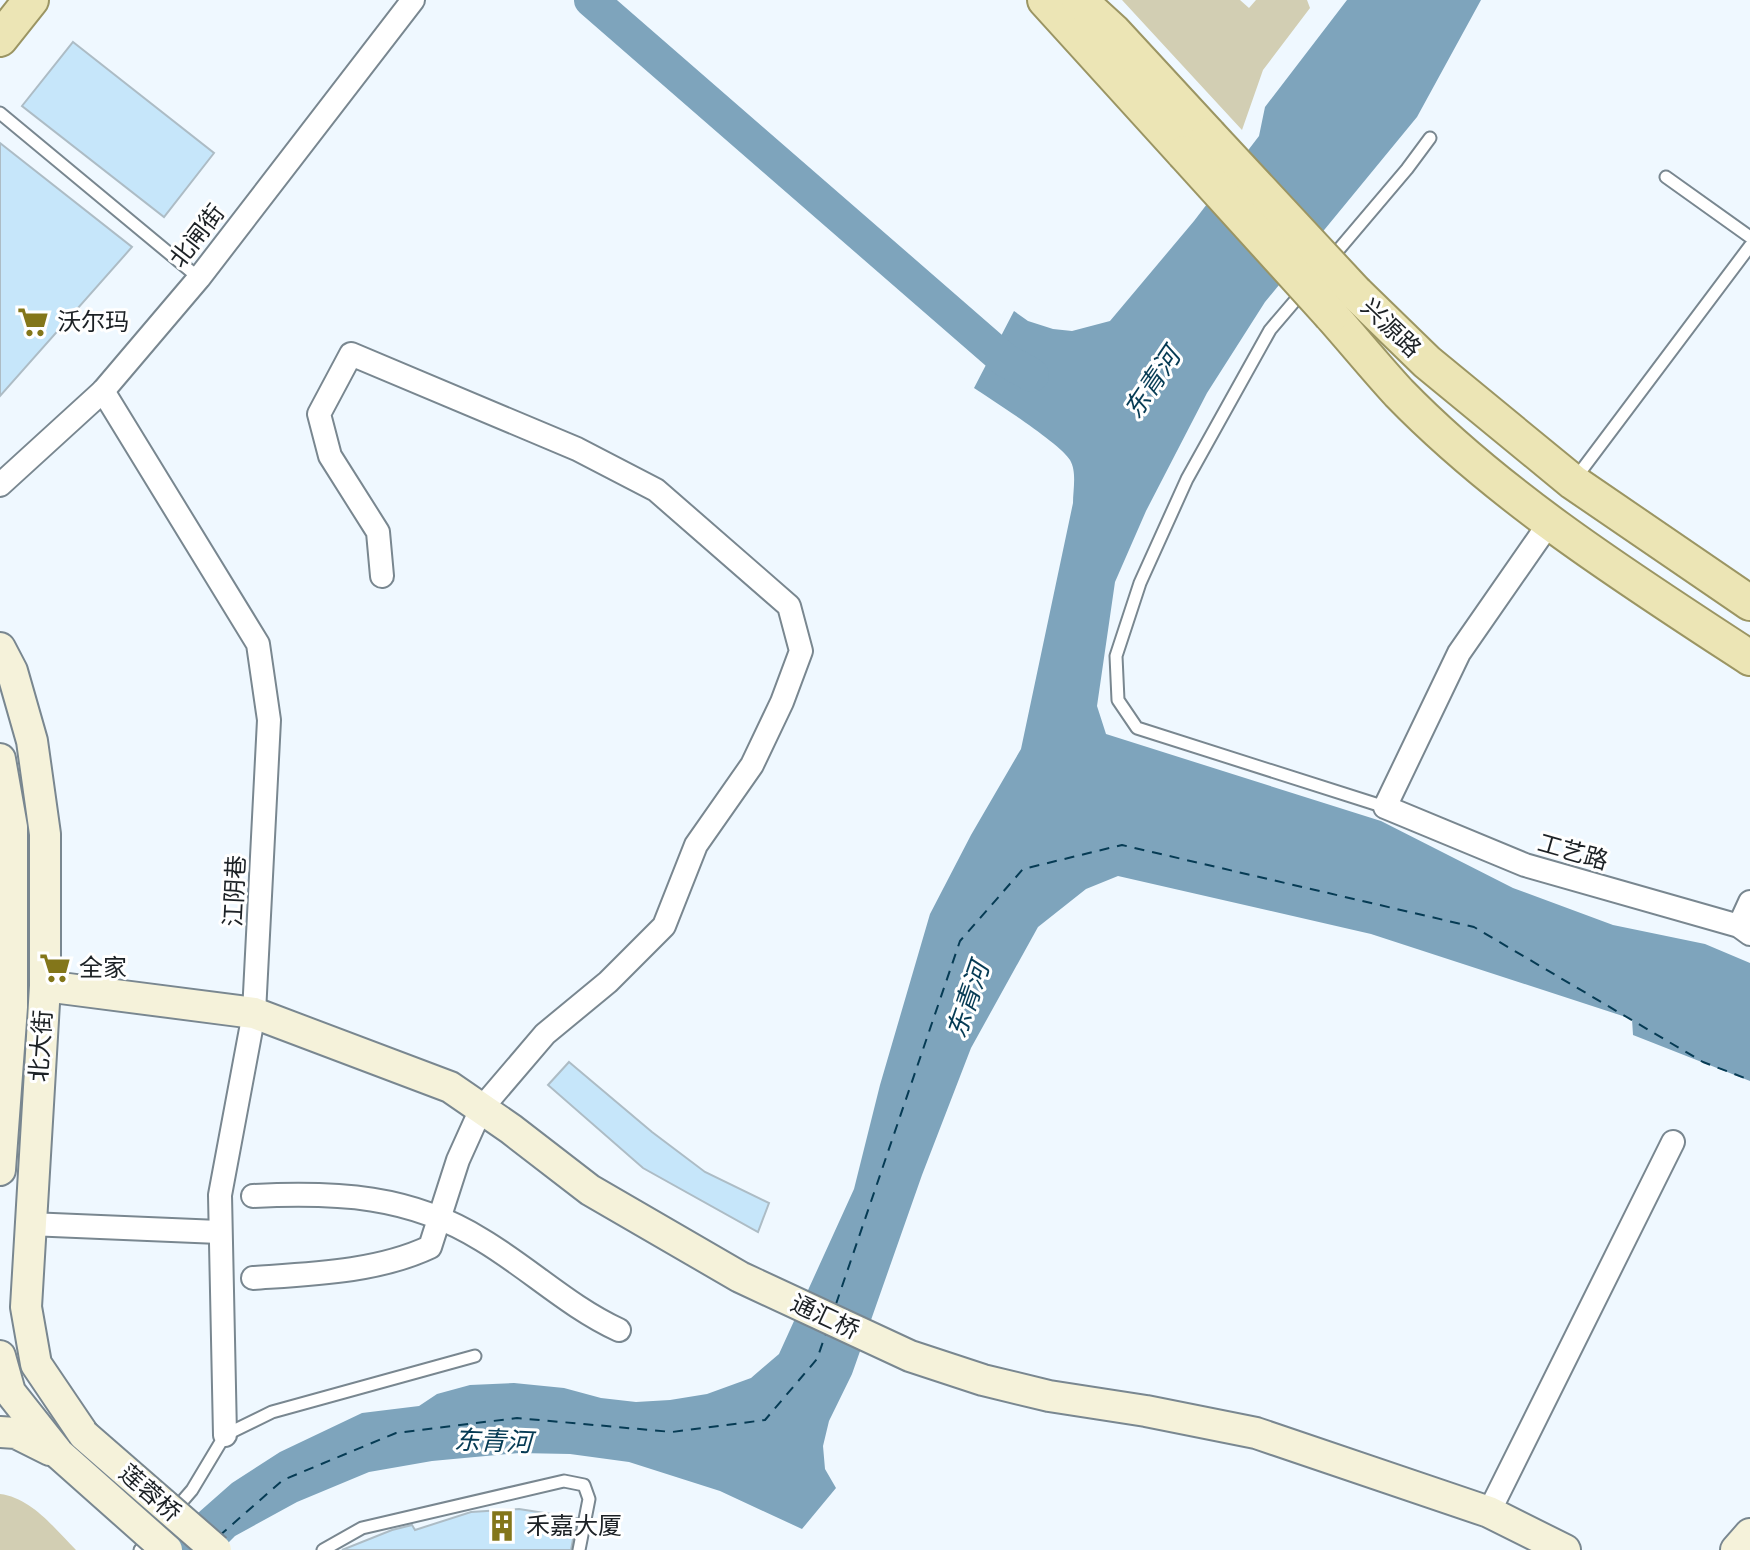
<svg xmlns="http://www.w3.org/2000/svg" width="1750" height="1550" font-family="'Nunito Sans','Noto Sans SC',sans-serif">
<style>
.green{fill:#d2ceb3}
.water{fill:#7ea4bc}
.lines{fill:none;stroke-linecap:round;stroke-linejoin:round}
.river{stroke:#7ea4bc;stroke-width:34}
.ferry{stroke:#063b54;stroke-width:2;stroke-dasharray:10 8;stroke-linecap:butt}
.building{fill:#c6e6fa;stroke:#adbcc5;stroke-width:2}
.lane-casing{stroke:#798790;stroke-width:15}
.street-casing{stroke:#798790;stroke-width:26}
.secondary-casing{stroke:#798790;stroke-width:34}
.primary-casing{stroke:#9b9563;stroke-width:38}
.lane{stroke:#fff;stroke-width:11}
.street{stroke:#fff;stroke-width:22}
.secondary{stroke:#f5f2da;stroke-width:30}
.primary{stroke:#ece5b5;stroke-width:34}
.secondary-bridge-casing{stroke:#798790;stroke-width:34;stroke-linecap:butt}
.primary-bridge-casing{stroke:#9b9563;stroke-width:38;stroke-linecap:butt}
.secondary-bridge{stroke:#f5f2da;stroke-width:30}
.primary-bridge{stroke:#ece5b5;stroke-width:34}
.labels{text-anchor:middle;stroke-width:6;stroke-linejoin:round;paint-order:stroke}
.street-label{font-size:24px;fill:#1c2125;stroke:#fff}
.poi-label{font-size:24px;fill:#1c2125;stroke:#fff;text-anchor:start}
.water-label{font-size:26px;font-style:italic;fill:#063b54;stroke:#fff}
</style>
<rect width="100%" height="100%" fill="#eff8ff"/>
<g class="green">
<polygon points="1122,0 1240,0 1249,8 1256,0 1307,0 1310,8 1263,70 1242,130"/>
<path d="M0,1494c32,4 55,35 76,56h-76z"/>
</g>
<path class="water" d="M1347,0h134l-64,117 -152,185 -58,91 -61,118 -31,71 -18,124 9,28 275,87 132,67 100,37 92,19 45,19v118l-117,-46 -1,-16 -261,-85 -253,-58 -32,13 -48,38 -67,121 -49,127 -70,199 -23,47 -6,25 2,23 11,19 -34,41 -82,-38 -91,-29 -59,-8 -51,-1 -87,8 -63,11 -72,30 -62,34 -14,14h-65l76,-67 48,-31 82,-39 57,-7 18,-12 33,-9 44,-2 50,5 37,10 35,4 34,-2 37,-6 44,-16 28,-24 75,-165 26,-104 50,-171 41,-79 50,-86 52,-246c0,-13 4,-31 -3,-43 -9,-16 -78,-60 -96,-72l40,-77 14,10 25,8 19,2 38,-10 84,-100 65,-85 6,-29z"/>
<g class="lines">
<polyline class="river" points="591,0 1005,360 1032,375"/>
<g class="ferry">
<polyline points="836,1304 960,941 1023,869 1122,845 1474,927 1703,1062 1750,1080"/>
<polyline points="219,1536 283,1480 396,1433 517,1418 672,1432 765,1420 817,1359 826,1333"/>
</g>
</g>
<g class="building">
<polygon points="73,42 214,153 164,217 22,106"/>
<polygon points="0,143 132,247 0,396"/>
<polygon points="569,1062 652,1132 705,1172 769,1203 758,1232 643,1168 548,1085"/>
<polygon points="519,1509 577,1518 571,1550 342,1550 392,1530 412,1525 415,1530 471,1512"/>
</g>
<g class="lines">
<defs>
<g id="lane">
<polyline points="0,113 199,278"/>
<polyline points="1666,177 1750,237"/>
<polyline points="1329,261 1407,169 1430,138"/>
<polyline points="1305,289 1270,330 1187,479 1140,583 1116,656 1118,700 1137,728 1385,807"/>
<polyline points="1575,479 1750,246"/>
<polyline points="140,1550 192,1490 225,1435 272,1412 475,1356"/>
<polyline points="323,1550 362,1528 564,1481 584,1485 589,1499 579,1550"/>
</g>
<g id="street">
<polyline points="103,391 258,644 269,720 254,1013 220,1195 225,1435"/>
<polyline points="0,485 103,391 199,278 413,0"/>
<polyline points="1550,522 1459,653 1385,807 1525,865 1739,926 1750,934"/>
<polyline points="1739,926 1750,902"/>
<path d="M253,1196c84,-4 157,-1 229,44 47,28 87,67 137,90"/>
<polyline points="29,1224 219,1232"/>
<path d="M253,1278c58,-4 124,-6 177,-31l28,-87 23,-51 64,-75 63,-52 56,-56 32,-81 56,-80 30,-63 19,-51 -12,-45 -133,-116 -79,-41 -226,-95 -32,60 11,42 48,76 4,44"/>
<polyline points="1489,1512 1673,1142"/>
</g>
<g id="secondary">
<polyline points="0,648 12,671 32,741 45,834 45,986 26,1307 36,1364 84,1435"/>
<polyline points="0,759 12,827 12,1007 0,1170"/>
<polyline points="45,986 254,1013 450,1087 511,1129 590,1190 740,1277 910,1356 983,1380 1049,1396 1146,1411 1256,1433 1489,1512 1565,1550"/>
<polyline points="0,1356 10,1392 59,1454"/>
<polyline points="0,1432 16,1433 50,1450"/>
<polyline points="1736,1550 1750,1534"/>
</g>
<g id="primary">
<polyline points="1045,0 1184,153"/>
<polyline points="1079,0 1113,31 1209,135"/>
<polyline points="0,39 31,0"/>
<polyline points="1356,293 1427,362 1573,482 1750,603"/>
<path d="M1331,315c23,26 45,53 68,78 101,104 230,186 351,265"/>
</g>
</defs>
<use href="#lane" class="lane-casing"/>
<use href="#street" class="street-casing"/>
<use href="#secondary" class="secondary-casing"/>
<use href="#primary" class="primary-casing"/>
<use href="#lane" class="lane"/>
<use href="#street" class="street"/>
<use href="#secondary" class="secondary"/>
<use href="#primary" class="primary"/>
<defs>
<g id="secondary-bridge">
<polyline points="84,1435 216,1550"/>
<polyline points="59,1454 167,1550"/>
</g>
<g id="primary-bridge">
<polyline points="1209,135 1356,293"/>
<polyline points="1184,153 1331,315"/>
</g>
</defs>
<use href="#secondary-bridge" class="secondary-bridge-casing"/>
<use href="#primary-bridge" class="primary-bridge-casing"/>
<use href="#secondary-bridge" class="secondary-bridge"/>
<use href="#primary-bridge" class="primary-bridge"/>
</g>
<defs>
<symbol id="supermarket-bare" viewBox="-9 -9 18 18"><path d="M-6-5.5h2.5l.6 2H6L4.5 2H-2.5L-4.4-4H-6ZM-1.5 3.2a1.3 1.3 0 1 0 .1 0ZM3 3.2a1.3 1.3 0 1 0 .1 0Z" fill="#83761a" stroke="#fff" stroke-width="2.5" paint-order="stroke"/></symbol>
<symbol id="building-bare" viewBox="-9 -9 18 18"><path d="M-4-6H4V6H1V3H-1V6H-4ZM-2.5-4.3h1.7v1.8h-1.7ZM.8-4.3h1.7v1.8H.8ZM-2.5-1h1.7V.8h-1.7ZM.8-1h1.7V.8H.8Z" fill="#83761a" stroke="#fff" stroke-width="2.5" paint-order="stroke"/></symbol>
</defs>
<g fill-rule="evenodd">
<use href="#supermarket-bare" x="11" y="300" width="44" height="44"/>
<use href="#supermarket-bare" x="33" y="946" width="44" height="44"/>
<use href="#building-bare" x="480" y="1504" width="44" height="44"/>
</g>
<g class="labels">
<g class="street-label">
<text transform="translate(197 236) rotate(-52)" y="8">北闸街</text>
<text transform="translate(1391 328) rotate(44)" y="8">兴源路</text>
<text transform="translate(1573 852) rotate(16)" y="8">工艺路</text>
<text transform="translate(235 891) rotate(-87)" y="8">江阴巷</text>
<text transform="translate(41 1046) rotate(-86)" y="8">北大街</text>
<text transform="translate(825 1317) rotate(25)" y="8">通汇桥</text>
<text transform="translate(150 1493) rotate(41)" y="8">莲蓉桥</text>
</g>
<g class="poi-label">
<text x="57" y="330">沃尔玛</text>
<text x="79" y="976">全家</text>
<text x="526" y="1534">禾嘉大厦</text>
</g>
<g class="water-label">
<text transform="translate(1152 383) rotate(-56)" y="9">东青河</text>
<text transform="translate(968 1000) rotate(-71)" y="9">东青河</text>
<text transform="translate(493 1441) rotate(2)" y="9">东青河</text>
</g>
</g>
</svg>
